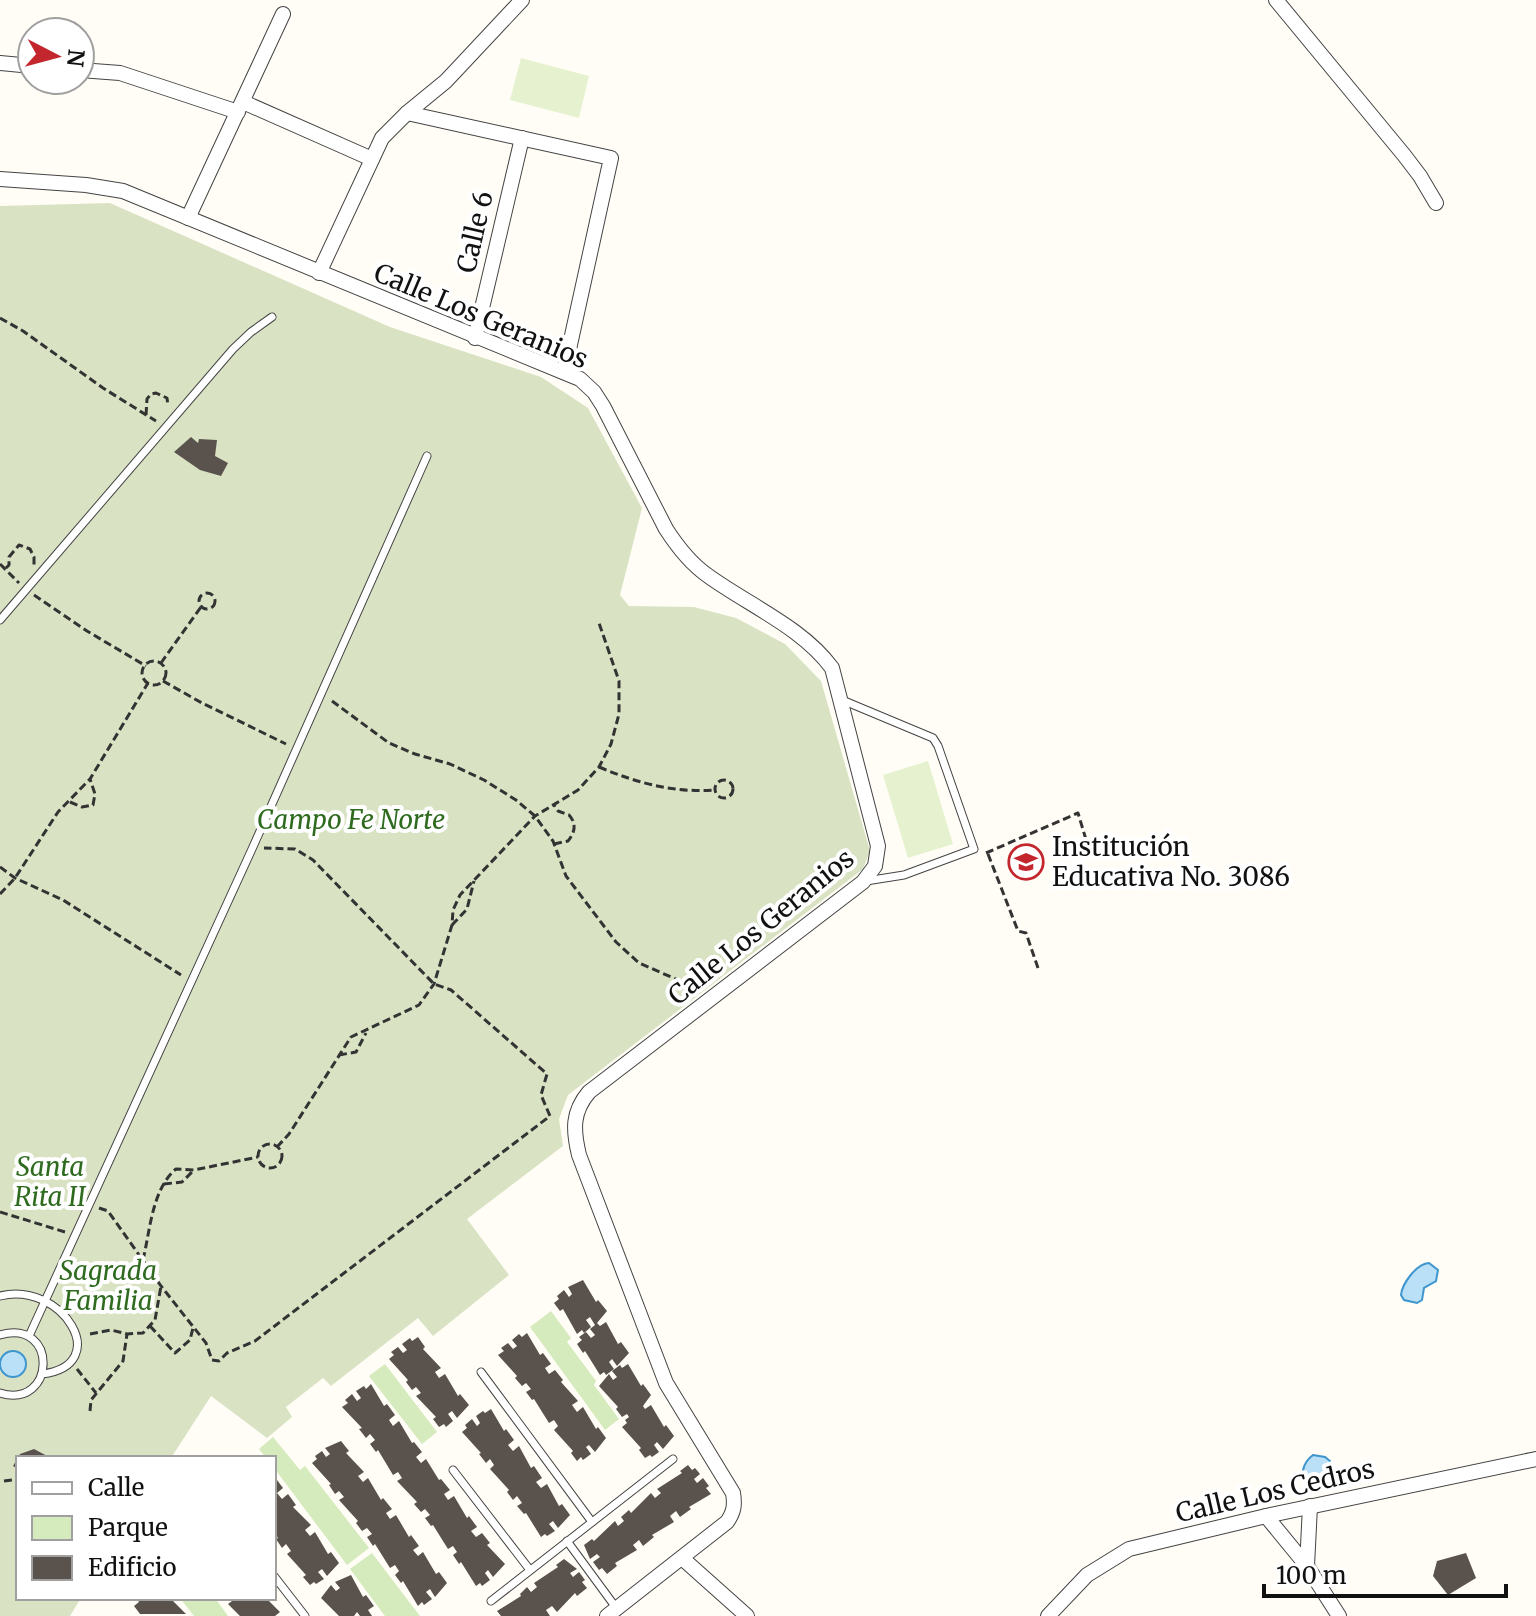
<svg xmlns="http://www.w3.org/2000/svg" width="1536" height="1616" font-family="Merriweather,serif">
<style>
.green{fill:#d5ebbd}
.cemetery{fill:#d9e3c4}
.pitch{fill:#e6f2cf}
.water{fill:#b9e0f7;stroke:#3f96cf;stroke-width:2}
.building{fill:#5a524d}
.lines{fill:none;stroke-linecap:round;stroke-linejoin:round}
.service-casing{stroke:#444;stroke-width:9}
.minor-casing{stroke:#444;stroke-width:16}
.path{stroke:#333;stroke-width:3;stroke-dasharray:8 4;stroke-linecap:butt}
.service{stroke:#fff;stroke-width:7}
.minor{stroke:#fff;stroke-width:14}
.labels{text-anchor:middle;stroke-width:8;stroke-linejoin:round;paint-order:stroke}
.street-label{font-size:26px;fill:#111;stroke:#fff}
.park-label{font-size:26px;font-style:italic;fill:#2f6b1f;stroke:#fff}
.poi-label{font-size:26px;fill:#111;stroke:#fff;text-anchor:start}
</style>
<rect width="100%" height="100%" fill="#fffdf5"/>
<g class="green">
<polygon points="551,1311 571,1338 567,1342 596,1381 594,1385 619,1419 605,1430 530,1327"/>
<polygon points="385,1364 437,1432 422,1444 369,1376"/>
<polygon points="273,1437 300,1470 305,1466 369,1548 347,1565 274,1468 274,1458 266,1458 259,1449"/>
<polygon points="372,1553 420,1616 385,1616 350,1569"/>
<polygon points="180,1598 215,1598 228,1616 194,1616"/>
</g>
<polygon class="cemetery" points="110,203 390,327 541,377 588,408 642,508 620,595 629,606 694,607 736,618 785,644 821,681 870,851 863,869 568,1095 559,1119 563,1146 467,1219 509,1275 433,1336 418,1318 331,1386 323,1378 286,1407 292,1417 267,1438 211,1396 171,1458 18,1458 18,1598 81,1598 70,1616 0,1616 0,206"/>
<g class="pitch">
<polygon points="521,58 589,76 579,118 510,100"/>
<polygon points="928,761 953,844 908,858 883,775"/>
</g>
<g class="water">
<path d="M1429,1263l9,7 -2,11 -12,7 -2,12 -5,3 -13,-3 -3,-5c1,-11 15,-31 28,-32z"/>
<circle cx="13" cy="1364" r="13"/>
<path d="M1313,1455l12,2 5,4 -8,30c-21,-2 -26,-23 -9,-36z"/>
</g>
<g class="building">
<polygon points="191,437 198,443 199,439 217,440 215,456 228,463 221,476 200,470 174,452"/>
<polygon points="583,1280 596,1302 598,1300 607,1311 597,1323 600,1326 606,1322 618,1344 621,1342 629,1353 617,1366 612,1359 609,1362 614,1369 606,1375 604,1372 600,1375 585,1351 583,1353 577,1344 582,1340 579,1337 586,1332 591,1338 595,1335 590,1329 595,1325 590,1317 586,1320 591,1327 584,1333 582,1330 577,1334 563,1309 560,1311 554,1303 559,1299 557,1296 564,1290 569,1297 572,1294 568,1287"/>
<polygon points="527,1333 540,1355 543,1353 551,1364 545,1368 549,1374 555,1370 563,1380 561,1382 578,1401 572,1405 577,1412 583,1407 596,1429 598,1427 606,1438 595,1452 589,1445 586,1447 591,1454 583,1460 581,1457 577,1461 571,1453 573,1451 554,1430 558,1426 554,1420 549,1423 534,1399 532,1400 526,1392 531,1389 526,1383 522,1386 515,1378 517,1376 498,1355 504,1351 501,1348 508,1343 513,1349 517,1346 512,1340 519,1334 522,1337"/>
<polygon points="418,1337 425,1347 423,1349 441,1368 435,1372 439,1378 445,1374 458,1396 460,1394 469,1405 457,1418 452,1411 448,1414 453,1421 446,1427 444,1424 439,1427 433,1419 436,1417 416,1396 421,1393 416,1387 412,1390 406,1382 408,1380 389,1359 394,1355 391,1352 398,1347 403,1353 407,1350 402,1344 410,1338 412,1341"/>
<polygon points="628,1364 641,1386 643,1384 651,1395 643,1406 645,1409 651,1405 664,1427 666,1425 674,1436 663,1449 657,1442 654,1445 659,1452 652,1457 650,1455 645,1458 639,1450 641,1448 622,1427 627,1423 625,1420 629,1417 627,1414 622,1417 616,1409 618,1407 599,1386 609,1374 613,1380 617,1377 612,1371 620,1365 622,1368"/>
<polygon points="371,1384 384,1406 387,1404 395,1415 389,1420 393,1426 399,1421 412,1443 414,1442 422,1452 416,1457 421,1463 426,1459 439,1480 441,1479 450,1490 444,1494 448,1500 454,1496 467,1518 469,1516 477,1527 471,1531 476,1537 482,1533 490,1543 487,1545 505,1564 493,1577 488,1570 485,1573 490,1580 482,1586 480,1583 476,1586 461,1562 459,1564 453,1555 457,1552 453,1546 448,1549 433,1525 431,1526 425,1518 430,1515 425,1509 421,1512 414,1504 417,1502 397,1481 402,1478 398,1472 393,1475 378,1450 376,1452 370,1444 375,1440 370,1434 366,1438 359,1429 362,1428 342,1407 348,1403 345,1400 352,1394 357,1401 361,1398 356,1391 364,1386 366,1389"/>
<polygon points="491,1409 504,1431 506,1429 514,1440 508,1445 513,1451 519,1446 531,1468 534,1466 542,1478 536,1482 541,1488 547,1484 559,1506 562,1504 570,1515 558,1528 553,1521 549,1524 555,1531 547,1536 545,1534 541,1537 526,1513 524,1514 517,1506 522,1503 517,1496 513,1500 507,1492 509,1490 490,1469 494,1465 490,1459 486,1463 479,1454 481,1453 462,1432 467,1428 465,1425 472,1419 477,1426 480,1423 476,1416 483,1411 485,1413"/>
<polygon points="341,1441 349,1451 346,1453 364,1472 358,1476 363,1482 368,1478 381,1500 383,1498 392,1509 386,1513 390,1519 396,1515 409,1537 411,1535 419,1546 413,1550 418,1556 423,1552 436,1574 439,1572 447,1583 435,1597 430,1589 426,1592 432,1599 424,1605 422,1602 418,1606 403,1581 401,1583 395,1575 399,1571 395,1565 390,1568 375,1544 373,1546 367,1537 372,1534 367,1528 362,1531 356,1523 358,1521 339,1500 344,1497 339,1491 335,1494 329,1485 331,1484 312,1463 317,1459 315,1456 322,1451 326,1457 330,1454 325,1448"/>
<polygon points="34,1449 51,1458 18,1458 18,1469 13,1466 20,1454"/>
<polygon points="688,1465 692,1470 695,1468 700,1474 694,1479 697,1483 703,1478 709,1486 706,1488 711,1494 689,1507 691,1509 680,1517 676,1511 670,1516 674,1522 652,1535 654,1537 643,1546 639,1540 633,1545 637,1550 615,1563 617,1566 607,1574 602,1568 599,1570 593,1562 600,1557 597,1554 590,1559 584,1545 592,1539 594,1541 615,1521 618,1526 624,1521 621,1517 629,1510 631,1513 651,1493 655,1498 661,1493 657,1489 682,1473 680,1471"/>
<polygon points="274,1476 283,1488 277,1493 282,1499 288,1494 296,1505 293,1507 311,1525 305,1530 310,1536 315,1532 328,1554 331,1552 339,1563 327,1576 322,1569 318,1572 324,1579 316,1584 314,1582 310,1585 303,1577 306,1575 287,1554 291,1551 286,1544 282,1548 276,1539 278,1538 274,1532 274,1510 277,1508 274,1504"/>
<polygon points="1466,1553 1476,1578 1448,1595 1433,1576 1437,1561"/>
<polygon points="564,1559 577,1569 570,1573 573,1577 579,1572 585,1580 582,1582 587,1588 577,1596 575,1593 557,1612 552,1606 546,1610 550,1616 501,1616 497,1611 521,1596 520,1594 527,1587 531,1592 537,1587 534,1583 558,1567 556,1565"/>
<polygon points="351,1575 363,1597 366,1595 374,1606 368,1610 372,1616 360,1616 357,1612 354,1616 339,1616 321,1598 331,1585 336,1591 340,1588 335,1582"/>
<polygon points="136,1598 170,1598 186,1614 140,1614 134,1606 139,1602"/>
<polygon points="230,1598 266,1598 280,1612 275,1616 240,1616 228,1604 232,1601"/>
</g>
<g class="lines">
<defs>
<g id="service">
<polyline points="0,620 233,349 251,332 272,317"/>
<polyline points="842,700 933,738 938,746 974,849 904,875 866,881"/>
<path d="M0,1296c62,-16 115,69 42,78"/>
<path d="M0,1335c59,-17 56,75 0,58"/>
<polyline points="29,1336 252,849 427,456"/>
<polyline points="481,1372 592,1522"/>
<polyline points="453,1470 530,1570"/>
<polyline points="567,1541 617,1609"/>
<polyline points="274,1576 305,1616"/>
<polyline points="491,1601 673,1459"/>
</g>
<g id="minor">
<polyline points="1276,0 1404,155 1420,176 1436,203"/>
<polyline points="0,63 32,66"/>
<polyline points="80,70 120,73 238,112"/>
<polyline points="243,102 372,159"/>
<polyline points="407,113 611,158 564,372"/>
<path d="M0,179l86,6 37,6 457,188 14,13 9,14 63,123c11,17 24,34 41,46 41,30 95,52 125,93l46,178 -3,20 -12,16 -274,210c-17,20 -16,38 -10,63l87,228 67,110c2,12 1,19 -6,29l-120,94"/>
<polyline points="188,218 283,14"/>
<polyline points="319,273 382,138 407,113 446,81 522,0"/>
<polyline points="475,338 522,138"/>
<polyline points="1310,1506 1307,1566 1339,1616"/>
<polyline points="1266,1516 1307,1566"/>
<polyline points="682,1558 747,1616"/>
<polyline points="1048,1616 1087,1575 1129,1549 1266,1516 1536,1459"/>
</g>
</defs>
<use href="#service" class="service-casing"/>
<use href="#minor" class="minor-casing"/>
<g class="path">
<polyline points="0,318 23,331 103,388 156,421"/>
<polyline points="146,415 147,399 151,394 156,393 167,398 168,406"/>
<polyline points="0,564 19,583"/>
<polyline points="6,568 9,565 9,557 19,545 30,549 34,557 34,565"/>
<circle cx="207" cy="601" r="8"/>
<polyline points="34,595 87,631 146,666"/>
<circle cx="154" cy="673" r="12"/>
<polyline points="161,663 201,607"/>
<polyline points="163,681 202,703 286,744"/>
<polyline points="332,701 389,743 415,754 450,764 484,780 516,800 535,816 553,841 566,876 616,942 639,963 678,980"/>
<path d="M599,767c38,16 75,26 115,23"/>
<circle cx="724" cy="789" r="9"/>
<polyline points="70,802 82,807 93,805 95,794 90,779"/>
<path d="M554,844l14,-3c7,-9 9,-17 1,-26l-11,-4 -4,-6"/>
<polyline points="986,853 1078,813 1090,853"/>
<polyline points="988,854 1018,931 1026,933 1038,968"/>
<polyline points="0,867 15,878 63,900 181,975"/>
<polyline points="0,894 15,878 58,812 90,779 148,683"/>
<polyline points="452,925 467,909 474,881"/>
<polyline points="339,1055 356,1052 366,1033"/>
<circle cx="270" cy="1156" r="12"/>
<polyline points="277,1147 289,1134 351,1037 419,1005 434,984 452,925 453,910 460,895 535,816 578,790 599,767 611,744 619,714 619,681 599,623"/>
<polyline points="164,1184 182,1182 194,1170"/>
<polyline points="99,1208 108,1211 161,1286 206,1343 212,1360 219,1361 227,1353 255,1341 550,1116 541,1095 547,1074 451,990 434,984 313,860 295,849 264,848"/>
<polyline points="0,1212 65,1232"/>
<path d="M143,1260c7,-29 9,-71 33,-91l18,1 64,-13"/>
<polyline points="150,1326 175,1353 190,1340 193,1328"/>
<polyline points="90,1334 111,1330 127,1334 143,1333 155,1320 161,1286"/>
<polyline points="77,1369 96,1393"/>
<polyline points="90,1411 91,1400 123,1361 127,1334"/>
<polyline points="4,1481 12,1480 18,1483"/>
</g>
<use href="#service" class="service"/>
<use href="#minor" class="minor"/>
</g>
<defs>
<symbol id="school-ring" viewBox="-11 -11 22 22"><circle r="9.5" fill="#fff" stroke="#c4262e" stroke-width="1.5"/><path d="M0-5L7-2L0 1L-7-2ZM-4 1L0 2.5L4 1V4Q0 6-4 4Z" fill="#c4262e"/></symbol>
</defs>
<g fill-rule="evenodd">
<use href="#school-ring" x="1006" y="842" width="40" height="40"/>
</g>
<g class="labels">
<g class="street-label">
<text transform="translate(475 232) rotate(-77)" y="9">Calle 6</text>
<text transform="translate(481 316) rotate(23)" y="9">Calle Los Geranios</text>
<text transform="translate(761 927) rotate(-39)" y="9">Calle Los Geranios</text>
<text transform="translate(1275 1491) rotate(-13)" y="9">Calle Los Cedros</text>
</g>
<g class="park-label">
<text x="351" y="829">Campo Fe Norte</text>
<text x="50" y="1176">Santa<tspan x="50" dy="30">Rita II</tspan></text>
<text x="108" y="1280">Sagrada<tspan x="108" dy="30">Familia</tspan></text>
</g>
<g class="poi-label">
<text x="1052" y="856">Institución<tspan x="1052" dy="30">Educativa No. 3086</tspan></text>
</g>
</g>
<rect x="16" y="1456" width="260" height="144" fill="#ffffff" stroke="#a0a0a0" stroke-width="2"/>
<rect x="32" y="1482" width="40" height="12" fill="#ffffff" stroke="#a0a0a0" stroke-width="2"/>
<text x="88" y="1496" font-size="24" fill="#111111">Calle</text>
<rect x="32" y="1516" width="40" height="24" fill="#d5ebbd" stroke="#a0a0a0" stroke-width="2"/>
<text x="88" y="1536" font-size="24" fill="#111111">Parque</text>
<rect x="32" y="1556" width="40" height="24" fill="#5a524d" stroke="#a0a0a0" stroke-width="2"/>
<text x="88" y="1576" font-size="24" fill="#111111">Edificio</text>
<g transform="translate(56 56) rotate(96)"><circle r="38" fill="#ffffff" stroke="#a0a0a0" stroke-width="2"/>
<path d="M0-6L14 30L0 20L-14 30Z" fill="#c4262e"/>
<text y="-12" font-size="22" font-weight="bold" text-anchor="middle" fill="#111111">N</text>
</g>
<path d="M1264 1584v12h242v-12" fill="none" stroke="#111111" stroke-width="4"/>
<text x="1276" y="1584" font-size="24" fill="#111111" stroke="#ffffff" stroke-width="6" paint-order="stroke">100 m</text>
</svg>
